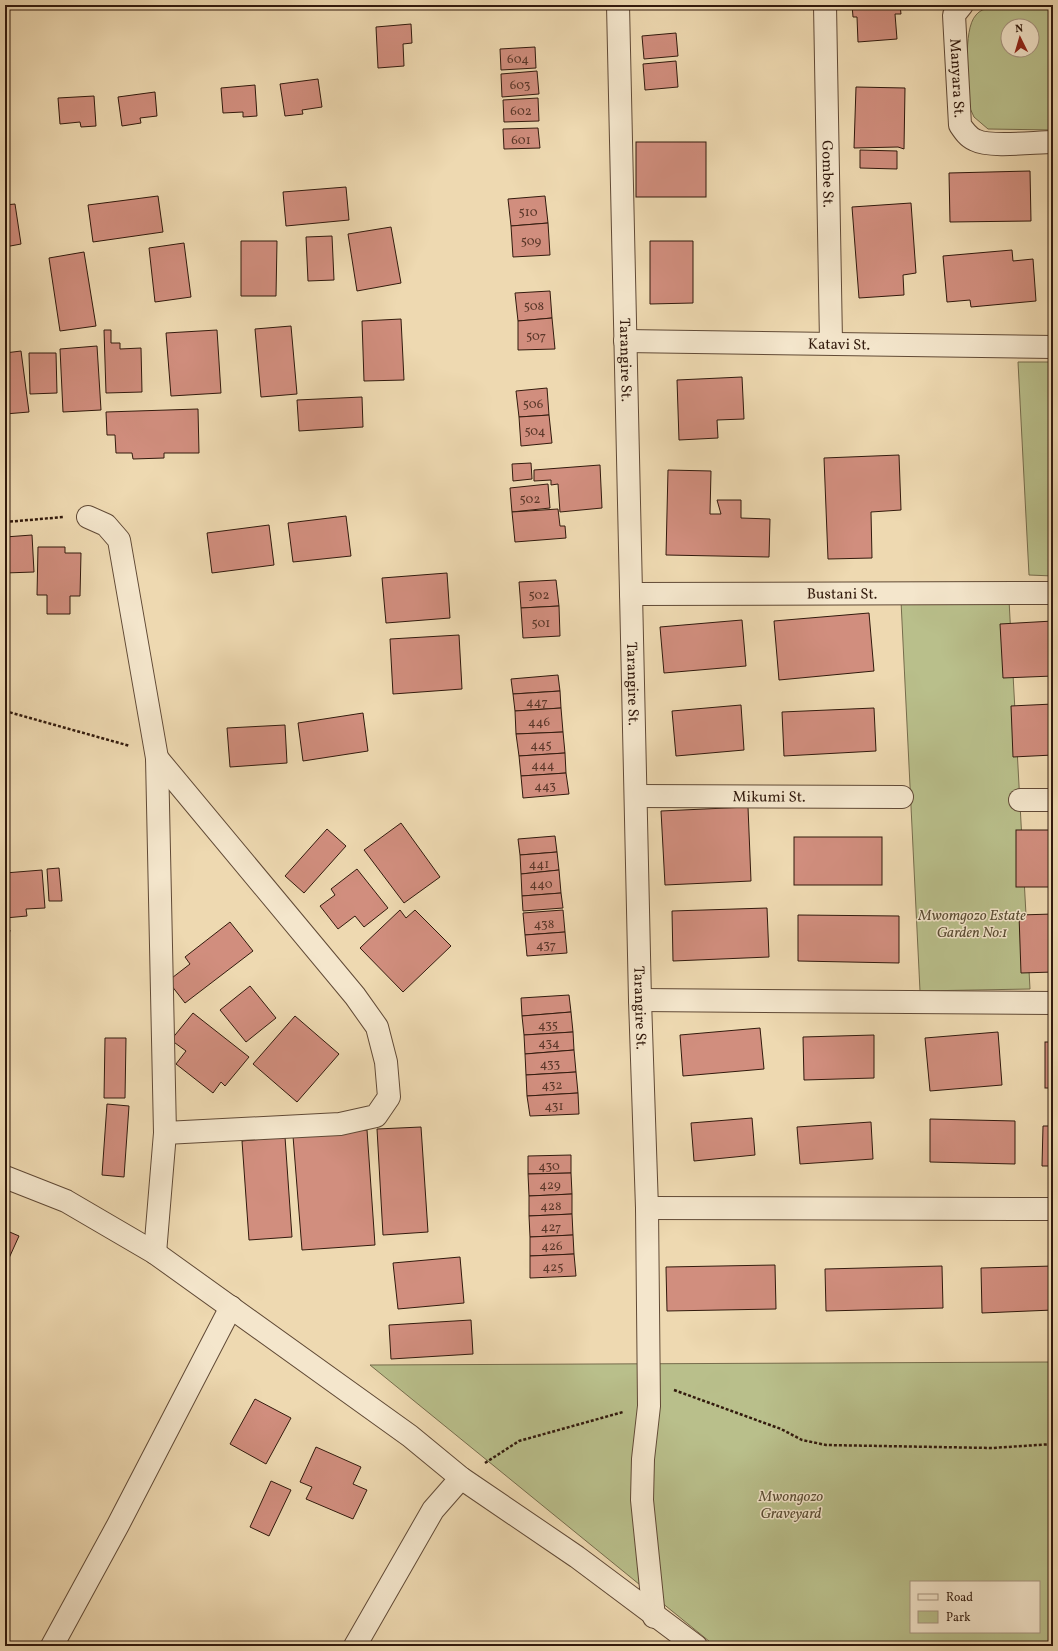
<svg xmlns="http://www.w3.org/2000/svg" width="1058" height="1651" font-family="Vollkorn,serif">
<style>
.green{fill:#b9bf8b;stroke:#766c4c;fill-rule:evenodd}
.building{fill:#d18e7e;stroke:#321a0d}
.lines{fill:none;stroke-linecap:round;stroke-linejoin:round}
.minor-casing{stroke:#614a36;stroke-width:24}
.path{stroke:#321a0d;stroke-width:2.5;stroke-dasharray:3 2;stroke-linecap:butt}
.minor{stroke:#f4e6cc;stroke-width:22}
.labels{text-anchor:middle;stroke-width:3;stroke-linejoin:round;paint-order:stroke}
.number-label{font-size:13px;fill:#5a3729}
.street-label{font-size:15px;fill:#321a0d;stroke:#f4e6cc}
.park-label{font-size:15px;font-style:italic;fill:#5a4c33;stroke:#f4e6cc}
</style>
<rect width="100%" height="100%" fill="#eed9b1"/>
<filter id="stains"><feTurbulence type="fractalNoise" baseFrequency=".005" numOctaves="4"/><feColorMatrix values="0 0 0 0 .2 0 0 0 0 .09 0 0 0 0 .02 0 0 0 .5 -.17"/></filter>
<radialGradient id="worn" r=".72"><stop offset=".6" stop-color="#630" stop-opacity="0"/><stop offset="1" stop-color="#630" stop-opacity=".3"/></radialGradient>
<g class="green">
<path d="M995,7l58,1v122l-65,-1 -14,-12 -5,-11c0,-21 -7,-76 7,-91 5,-6 12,-7 19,-8zM1008,26h24v24h-24z"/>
<polygon points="1018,362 1053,362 1053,576 1029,575"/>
<polygon points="1009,600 1030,989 920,991 901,601"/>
<path d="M1053,1362v284h-338l-345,-281zM911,1582h128v50h-128z"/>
</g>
<g class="building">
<polygon points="852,5 900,5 901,14 895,14 897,39 858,42 857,17 853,17"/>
<polygon points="411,24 412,43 403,44 404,66 378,68 376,27"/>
<polygon points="676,33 678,56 644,59 642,36"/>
<polygon points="535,47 536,68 501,70 500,49"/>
<polygon points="676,61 678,87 645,90 643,64"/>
<polygon points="537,71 539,94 502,97 501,74"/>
<polygon points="318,79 322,107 302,110 303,114 285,116 280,84"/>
<polygon points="255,85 257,116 243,117 243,112 223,113 221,88"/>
<polygon points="856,87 905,88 904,149 898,147 854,148"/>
<polygon points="155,92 157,116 140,118 141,123 122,126 118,97"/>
<polygon points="94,96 96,126 81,127 80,122 60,124 58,98"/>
<polygon points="538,98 539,121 504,122 503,100"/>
<polygon points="538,128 540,148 504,149 503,129"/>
<rect x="636" y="142" width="70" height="55"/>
<polygon points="860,150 897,151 897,169 860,168"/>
<polygon points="1030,171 1031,221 950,222 949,173"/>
<polygon points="346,187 349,220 286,226 283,192"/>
<polygon points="158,196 163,232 93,242 88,205"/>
<polygon points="545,196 548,223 511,226 508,199"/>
<polygon points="911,203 916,273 903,275 904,295 859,298 852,207"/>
<polygon points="15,204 21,244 5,247 5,205"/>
<polygon points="548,223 550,255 513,257 511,226"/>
<polygon points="391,227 401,283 357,291 348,234"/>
<polygon points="332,236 334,280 308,281 306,237"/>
<polygon points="241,241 277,241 276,296 241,296"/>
<polygon points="650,241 693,241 693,303 650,304"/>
<polygon points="184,243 191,297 155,302 149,248"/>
<polygon points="1012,250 1013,261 1033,259 1036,301 971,307 970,300 947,302 943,256"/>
<polygon points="84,252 96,326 60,331 49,258"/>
<polygon points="550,291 552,318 518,321 515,293"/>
<polygon points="552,318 555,349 518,350 518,321"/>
<polygon points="401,319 404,380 364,381 362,321"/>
<polygon points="291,326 297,394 261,397 255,329"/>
<polygon points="104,330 111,330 111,343 120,343 120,349 141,348 142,392 106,393"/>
<polygon points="217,330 221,393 171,396 166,333"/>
<polygon points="97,346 101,410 63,412 60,349"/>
<polygon points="21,351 29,412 5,414 5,353"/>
<polygon points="29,353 56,353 57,393 30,394"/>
<polygon points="742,377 744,419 717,420 718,438 679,440 677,380"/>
<polygon points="547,388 549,415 519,417 516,391"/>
<polygon points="362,397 363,427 299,431 297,400"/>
<polygon points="198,409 199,453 164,453 164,458 133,459 132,453 116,453 115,435 107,435 106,412"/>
<polygon points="549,415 552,443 521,446 519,417"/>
<polygon points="899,455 901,510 871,512 872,558 828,559 824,458"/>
<polygon points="531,463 532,479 513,481 512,464"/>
<polygon points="600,465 602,508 560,512 558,484 551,485 551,480 534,481 534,470"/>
<polygon points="668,470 711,471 710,514 721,514 717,500 741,500 741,518 770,519 769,557 666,555"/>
<polygon points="548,484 550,508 512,512 510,488"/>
<polygon points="558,509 560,526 565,526 566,538 515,542 512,512"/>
<polygon points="346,516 351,556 293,562 288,523"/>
<polygon points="269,525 274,565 212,573 207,533"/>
<polygon points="32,535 34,572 5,573 5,537"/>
<polygon points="38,547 65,547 65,553 81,553 80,596 70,596 70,614 47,614 47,595 37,595"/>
<polygon points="447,573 450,618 386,623 382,578"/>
<polygon points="556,580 559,606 521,608 519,582"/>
<polygon points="559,606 560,636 523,638 521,608"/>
<polygon points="869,613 874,671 779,680 774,621"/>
<polygon points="742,620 746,666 664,673 660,627"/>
<polygon points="1053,621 1053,676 1003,678 1000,624"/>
<polygon points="459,635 462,689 393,694 390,639"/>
<polygon points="558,675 560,691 513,694 511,679"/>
<polygon points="560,691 561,708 515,711 513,694"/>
<polygon points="1053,704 1053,755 1013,757 1011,706"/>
<polygon points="741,705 744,750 676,756 672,711"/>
<polygon points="561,708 563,732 516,734 515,711"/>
<polygon points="874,708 876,751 784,756 782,712"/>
<polygon points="363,713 368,751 303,761 298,723"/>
<polygon points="285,725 287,763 230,767 227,728"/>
<polygon points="563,732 565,753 519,756 516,734"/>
<polygon points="565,753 566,773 521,776 519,756"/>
<polygon points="566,773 569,794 523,798 521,776"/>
<polygon points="748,807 751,881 665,885 661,811"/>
<polygon points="401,823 440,877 404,903 364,850"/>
<polygon points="327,829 346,846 304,893 285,876"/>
<rect x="1016" y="830" width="37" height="57"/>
<polygon points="555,836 557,852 520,855 518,839"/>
<rect x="794" y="837" width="88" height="48"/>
<polygon points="557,852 559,870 521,874 520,855"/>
<polygon points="59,868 62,901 49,901 47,869"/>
<polygon points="357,869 388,908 364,927 355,916 338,929 320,906 335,895 331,889"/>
<polygon points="42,870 45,908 26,909 27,916 5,918 5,873"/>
<polygon points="559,870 561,893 522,896 521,874"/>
<polygon points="561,893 563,908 523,911 522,896"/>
<polygon points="767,908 769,957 673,961 672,911"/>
<polygon points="400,910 406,918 415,910 451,946 403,992 360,948"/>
<polygon points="563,910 565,932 525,935 523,913"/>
<polygon points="1053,914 1053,972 1021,973 1019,915"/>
<polygon points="798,915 899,916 899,963 798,961"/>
<polygon points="230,922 253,951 185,1003 168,981 190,964 185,957"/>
<polygon points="5,929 10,930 8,941 5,941"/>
<polygon points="565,932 567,953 527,956 525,935"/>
<polygon points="250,986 276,1018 246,1042 220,1010"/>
<polygon points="569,995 571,1012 522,1016 521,998"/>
<polygon points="571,1012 573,1032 524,1035 522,1016"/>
<polygon points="193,1013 249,1057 225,1086 221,1082 213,1093 176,1064 186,1051 171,1040"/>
<polygon points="295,1016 339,1054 297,1102 253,1064"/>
<polygon points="760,1028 764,1069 683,1076 680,1035"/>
<polygon points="573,1032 574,1050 525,1054 524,1035"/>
<polygon points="998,1032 1002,1085 930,1091 925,1038"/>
<polygon points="874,1035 874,1078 804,1080 803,1037"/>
<polygon points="105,1038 126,1038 125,1098 104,1098"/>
<rect x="1045" y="1042" width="8" height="46"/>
<polygon points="574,1050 576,1072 526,1075 525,1054"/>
<polygon points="576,1072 578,1093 527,1096 526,1075"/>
<polygon points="578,1093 579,1114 530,1116 527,1096"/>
<polygon points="107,1104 129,1106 124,1177 102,1175"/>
<polygon points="752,1118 755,1155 694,1161 691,1123"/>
<polygon points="930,1119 1015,1121 1015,1164 930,1162"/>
<polygon points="871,1122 873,1159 800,1164 797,1127"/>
<polygon points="1043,1126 1053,1126 1053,1166 1042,1166"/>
<polygon points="421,1127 428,1232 383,1235 377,1129"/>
<polygon points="367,1130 375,1245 302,1250 293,1136"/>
<polygon points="285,1137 292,1237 249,1240 242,1141"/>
<polygon points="571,1155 571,1173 528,1174 528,1156"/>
<polygon points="571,1173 572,1194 529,1196 528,1174"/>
<polygon points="572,1194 572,1214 529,1216 529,1196"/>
<polygon points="572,1214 573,1235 530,1237 529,1216"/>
<polygon points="5,1230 19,1236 5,1267"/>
<polygon points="573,1235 574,1254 530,1256 530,1237"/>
<polygon points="574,1254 576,1276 530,1278 530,1256"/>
<polygon points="460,1257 464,1303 398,1309 393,1263"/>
<polygon points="775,1265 776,1309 667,1311 666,1267"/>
<polygon points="942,1266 943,1308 826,1311 825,1269"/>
<polygon points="1053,1266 1053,1310 982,1313 981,1268"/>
<polygon points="471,1320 473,1354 391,1359 389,1325"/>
<polygon points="255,1399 291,1418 266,1464 230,1444"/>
<polygon points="316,1447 361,1467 353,1484 367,1490 353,1519 306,1499 312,1487 300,1482"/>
<polygon points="271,1481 291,1490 269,1536 250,1527"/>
</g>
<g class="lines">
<defs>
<g id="minor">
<path id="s1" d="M618,5l22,995 7,208 2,198 -6,53 -1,41 12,117"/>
<path id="s2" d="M825,5l6,337"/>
<path id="s3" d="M962,5l-8,10 6,110c4,6 8,12 15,15 15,8 60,2 78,2"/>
<path id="s4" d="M625,341l428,6"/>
<polyline points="88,517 106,525 119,540 157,758 165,1133 155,1253"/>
<path id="s5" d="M631,594l422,-1"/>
<polyline points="157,758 355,996 377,1027 386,1062 389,1097 376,1116 340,1124 165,1133"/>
<path id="s6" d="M636,796l266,1"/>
<polyline points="1020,800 1053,800"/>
<polyline points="640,1000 1053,1003"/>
<polyline points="5,1177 66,1201 155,1253 410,1436 461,1478 577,1557 696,1646"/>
<polyline points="647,1208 1053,1209"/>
<polyline points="52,1646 118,1525 231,1307"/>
<polyline points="355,1646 433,1510 461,1478"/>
</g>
</defs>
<use href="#minor" class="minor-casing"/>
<g class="path">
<polyline points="5,522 64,517"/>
<polyline points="5,711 130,746"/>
<polyline points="674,1390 781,1429 802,1440 826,1445 992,1448 1053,1444"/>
<polyline points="485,1463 519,1441 623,1412"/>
</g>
<use href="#minor" class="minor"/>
</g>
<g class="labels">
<g class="number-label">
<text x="518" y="63">604</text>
<text x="520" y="89">603</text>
<text x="521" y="115">602</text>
<text x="521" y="144">601</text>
<text x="528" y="216">510</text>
<text x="531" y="245">509</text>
<text x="534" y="310">508</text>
<text x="536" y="340">507</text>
<text x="533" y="408">506</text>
<text x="535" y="435">504</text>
<text x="530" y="503">502</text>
<text x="539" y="599">502</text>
<text x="541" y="627">501</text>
<text x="537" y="706">447</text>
<text x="539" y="726">446</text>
<text x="541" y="749">445</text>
<text x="543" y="769">444</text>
<text x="545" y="790">443</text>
<text x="539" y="868">441</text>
<text x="541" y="888">440</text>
<text x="544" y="928">438</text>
<text x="546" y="949">437</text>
<text x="548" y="1029">435</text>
<text x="549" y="1047">434</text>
<text x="550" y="1068">433</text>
<text x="552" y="1089">432</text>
<text x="554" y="1110">431</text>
<text x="549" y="1170">430</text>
<text x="550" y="1189">429</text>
<text x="551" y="1210">428</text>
<text x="551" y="1231">427</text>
<text x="552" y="1250">426</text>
<text x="553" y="1271">425</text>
</g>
<g class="street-label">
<text dy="5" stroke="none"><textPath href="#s3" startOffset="76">Manyara St.</textPath></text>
<text dy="5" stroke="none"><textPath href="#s2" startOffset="169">Gombe St.</textPath></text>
<text dy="5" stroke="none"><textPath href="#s4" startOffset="214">Katavi St.</textPath></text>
<text dy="5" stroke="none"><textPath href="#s1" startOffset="355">Tarangire St.</textPath></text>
<text dy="5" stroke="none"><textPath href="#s5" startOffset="211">Bustani St.</textPath></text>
<text dy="5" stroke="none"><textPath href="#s1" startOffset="679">Tarangire St.</textPath></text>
<text dy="5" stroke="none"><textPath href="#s6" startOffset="133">Mikumi St.</textPath></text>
<text dy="5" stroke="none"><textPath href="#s1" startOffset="1003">Tarangire St.</textPath></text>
</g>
<g class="park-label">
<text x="972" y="920">Mwomgozo Estate<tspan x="972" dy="17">Garden No:1</tspan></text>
<text x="791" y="1501">Mwongozo<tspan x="791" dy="17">Graveyard</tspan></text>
</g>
</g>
<rect width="1058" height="1651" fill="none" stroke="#eed9b1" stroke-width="20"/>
<rect x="6" y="6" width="1046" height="1639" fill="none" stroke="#321a0d" stroke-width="2"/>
<rect x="10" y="10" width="1038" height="1631" fill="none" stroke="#321a0d"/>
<rect x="910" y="1581" width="130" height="52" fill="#f4e6cc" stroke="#a69480"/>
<rect x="918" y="1594" width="20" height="6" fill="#f4e6cc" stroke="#a69480"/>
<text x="946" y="1601" font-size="12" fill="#321a0d">Road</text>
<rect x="918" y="1611" width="20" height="12" fill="#b9bf8b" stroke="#a69480"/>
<text x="946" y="1621" font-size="12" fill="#321a0d">Park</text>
<g transform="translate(1020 38) rotate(355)"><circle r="19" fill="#f4e6cc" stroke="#a69480"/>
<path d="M0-3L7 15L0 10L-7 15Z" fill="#8f2418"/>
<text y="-6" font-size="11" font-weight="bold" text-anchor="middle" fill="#321a0d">N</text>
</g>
<rect width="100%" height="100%" filter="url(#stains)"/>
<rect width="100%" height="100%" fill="url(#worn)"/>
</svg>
